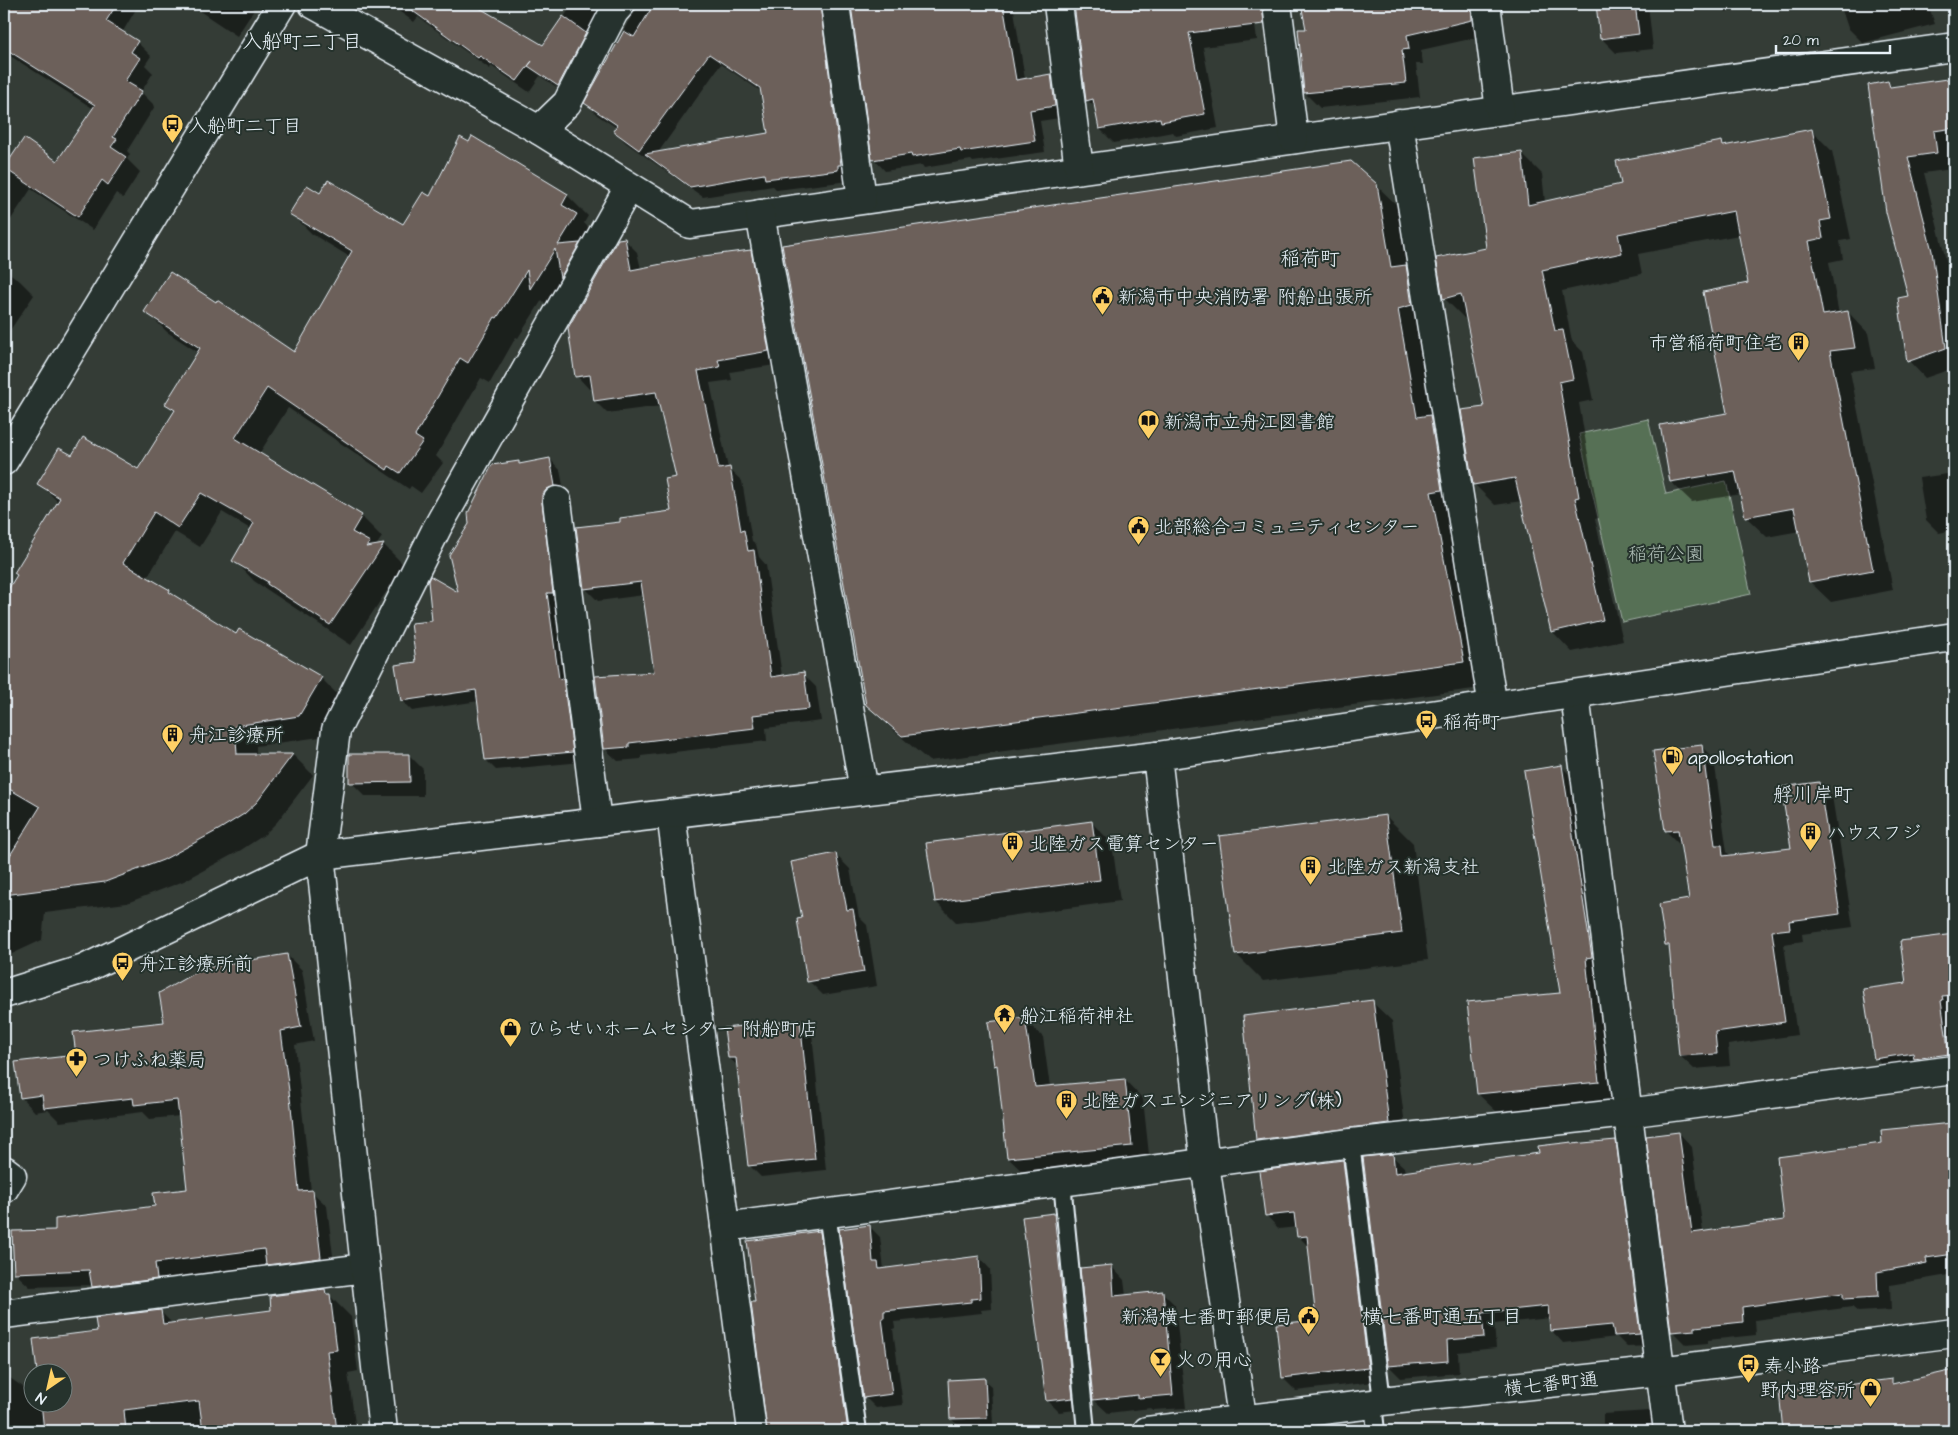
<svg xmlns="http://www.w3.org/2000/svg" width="1958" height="1435" font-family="'Architects Daughter','Klee One',sans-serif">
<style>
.green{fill:#576f54;stroke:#a0b0a6}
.shadow{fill:#0007;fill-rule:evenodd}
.building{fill:#6c605a;stroke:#e8f1f8}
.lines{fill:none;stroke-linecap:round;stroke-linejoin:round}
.service-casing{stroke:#e8f1f8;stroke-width:20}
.minor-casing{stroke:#e8f1f8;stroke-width:31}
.tertiary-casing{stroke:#e8f1f8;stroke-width:31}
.service{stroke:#26332d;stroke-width:16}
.minor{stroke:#26332d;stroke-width:28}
.tertiary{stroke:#26332d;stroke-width:28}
.labels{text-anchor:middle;stroke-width:4;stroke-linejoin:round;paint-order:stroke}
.poi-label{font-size:19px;fill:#e8f1f8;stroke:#26332d;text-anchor:start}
.park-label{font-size:19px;fill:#aebdb6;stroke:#26332d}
.street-label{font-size:19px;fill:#e8f1f8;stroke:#26332d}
.neighbourhood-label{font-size:20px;fill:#e8f1f8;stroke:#26332d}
</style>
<rect width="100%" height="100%" fill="#343c36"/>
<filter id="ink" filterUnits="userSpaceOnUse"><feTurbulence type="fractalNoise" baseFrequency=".02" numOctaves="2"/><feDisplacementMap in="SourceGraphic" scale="10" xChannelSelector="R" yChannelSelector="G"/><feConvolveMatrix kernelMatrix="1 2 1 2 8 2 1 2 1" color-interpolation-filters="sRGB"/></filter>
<g filter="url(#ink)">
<polygon class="green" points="1648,419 1666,494 1726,481 1751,594 1622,622 1579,434"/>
<g class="shadow">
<polygon points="4,4 139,4 122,33 137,42 151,56 145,65 153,73 141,92 155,106 127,151 130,154 127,159 140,172 123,198 116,193 93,230 31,189 4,230 4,158 9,162 58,163 94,109 4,52"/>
<polygon points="189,4 248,4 254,10 237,36"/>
<polygon points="389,4 470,4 543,47 573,4 624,4 570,96 540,76 529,92 491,66 490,69 418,17 414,22"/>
<path d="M637,4h199l13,177 -72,9 -4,-4 -70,11 -77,-54 -12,-12 3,-3 -20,-13 -11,-12 42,-81 9,-14zM721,64l41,28 7,42 -112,20z"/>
<polygon points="852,4 1013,4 1025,79 1051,75 1062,87 1066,117 1040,121 1045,152 973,162 971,160 924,168 922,165 885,171 874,159"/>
<polygon points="1075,4 1252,4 1257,40 1203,47 1218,128 1176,136 1173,132 1114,143 1100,129 1097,109 1087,100"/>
<polygon points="1302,4 1496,4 1479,37 1421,50 1423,64 1416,64 1420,97 1320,108 1305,93 1307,30"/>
<polygon points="1597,4 1648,4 1653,49 1616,53 1601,38"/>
<polygon points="1717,4 1751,4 1726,12"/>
<polygon points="1840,4 1928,4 1935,24 1863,43 1848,28"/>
<polygon points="1954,80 1954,146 1950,147 1952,169 1924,173 1948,268 1954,312 1954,368 1925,378 1909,361 1900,299 1909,297 1888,82 1893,88"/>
<polygon points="1811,130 1832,151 1851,239 1840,241 1843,259 1829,262 1839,314 1848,312 1868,333 1875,368 1850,371 1893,590 1831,602 1810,582 1800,531 1767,537 1746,517 1741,494 1692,502 1671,482 1661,426 1728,414 1749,284 1739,235 1638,254 1642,274 1562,291 1572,341 1583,352 1593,400 1579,403 1599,518 1595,519 1623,641 1572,652 1552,631 1522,501 1495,505 1474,484 1485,408 1467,318 1465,319 1444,298 1487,249 1521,153 1542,174 1545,202 1622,185 1721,142 1726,146"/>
<polygon points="472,138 567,195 588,216 584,223 597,236 551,309 542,300 518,338 516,337 490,383 481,378 436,456 443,463 421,493 411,486 409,489 288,408 259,454 361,516 382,537 376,546 384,545 404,565 351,645 254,581 234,560 252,530 222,512 200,547 175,532 147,578 237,636 321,678 342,699 320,737 256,746 256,755 293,755 313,775 277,822 264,835 241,850 184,881 127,903 45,913 42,940 12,954 4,945 4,598 59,503 39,483 72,457 139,471 175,412 167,404 199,353 167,332 146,311 294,354 350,257 312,234 291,213 321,195 403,226 430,198"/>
<polygon points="1376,185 1402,210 1489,687 929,761 893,730 867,705"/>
<polygon points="624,239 637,252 641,269 750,251 763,264 781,364 730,372 732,380 710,383 728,468 742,481 752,541 756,544 759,557 766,565 782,676 803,674 816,687 821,721 766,728 767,741 641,756 641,759 618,761 605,749 655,673 644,595 598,601 585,588 622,524 672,512 677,478 661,406 607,413 595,401 593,389 589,389 577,376"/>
<polygon points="4,269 20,281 34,295 4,339"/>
<polygon points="550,459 560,470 565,496 582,762 496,770 486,760 479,701 412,711 402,701 433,622 459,595 518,462 521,465"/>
<polygon points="1954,473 1954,530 1939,533 1926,520 1919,478"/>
<polygon points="1701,746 1714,759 1727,852 1732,857 1792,850 1819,783 1832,796 1853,927 1802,934 1803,941 1784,944 1797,1035 1728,1045 1730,1066 1694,1069 1680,1056 1670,948 1667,945 1691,900 1682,844 1679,844 1666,831"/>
<polygon points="409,755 423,769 423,796 365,796 351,782"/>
<polygon points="1562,767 1583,788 1619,1103 1499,1114 1478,1094 1562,994"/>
<polygon points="1386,816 1413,843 1428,960 1263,981 1236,954"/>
<polygon points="1091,822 1112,843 1120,901 957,923 936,902"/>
<polygon points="836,855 850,869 859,917 867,925 877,986 823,995 809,981 803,919"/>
<polygon points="1954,935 1954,1069 1890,1073 1876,1059 1908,984 1901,942"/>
<polygon points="287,955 302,970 314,1041 295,1045 311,1191 327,1206 335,1272 281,1279 267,1265 169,1277 171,1293 107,1301 92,1285 30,1287 15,1273 57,1231 156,1207 188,1190 180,1116 150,1119 143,1112 60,1122 48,1110 35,1112 21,1097 77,1056 165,1023"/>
<polygon points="1372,1002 1392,1021 1407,1142 1276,1159 1257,1139"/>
<polygon points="1024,1019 1043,1037 1050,1087 1125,1080 1143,1099 1150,1164 1027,1176 1008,1158 999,1068 996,1065"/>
<polygon points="800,1021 812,1033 826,1170 761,1177 749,1165 738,1066 729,1058"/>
<polygon points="1954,1123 1954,1274 1890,1285 1891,1310 1858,1312 1852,1307 1755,1320 1756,1335 1708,1340 1708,1343 1686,1345 1672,1331 1679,1133 1692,1147 1703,1232 1786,1221 1883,1144 1882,1131"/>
<polygon points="1615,1142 1627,1154 1651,1346 1627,1347 1617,1337 1563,1343 1552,1331 1550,1318 1494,1324 1496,1348 1458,1352 1459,1373 1401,1378 1389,1366 1392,1156 1404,1167 1405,1173 1540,1154 1573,1145"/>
<polygon points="1342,1161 1356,1174 1381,1381 1296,1391 1283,1378 1317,1321 1310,1248 1298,1236 1297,1227 1279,1229 1266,1215"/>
<polygon points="1053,1215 1065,1227 1084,1409 1059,1412 1047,1400"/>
<polygon points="869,1226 880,1237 884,1269 979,1257 990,1269 992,1309 981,1310 982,1313 894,1322 895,1328 893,1329 903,1405 876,1408 865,1397 842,1228"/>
<polygon points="819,1233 832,1245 859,1431 769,1431 756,1303"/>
<polygon points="1111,1266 1124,1280 1126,1296 1162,1292 1175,1305 1186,1408 1153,1410 1151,1408 1108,1413 1094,1400"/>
<polygon points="324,1290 351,1317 358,1371 348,1373 356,1431 204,1431 203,1425 151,1431 4,1431 4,1374 32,1393 32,1402 62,1402 62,1372 38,1372 34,1340 98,1333 160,1311 173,1324 273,1312"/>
<polygon points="1954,1371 1954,1431 1784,1431 1780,1392 1807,1389 1810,1391 1891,1380 1896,1385"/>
<polygon points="984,1380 991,1386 993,1424 958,1425 951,1419"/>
<polygon points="1649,1411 1664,1426 1664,1431 1552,1431 1603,1424 1603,1414"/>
<polygon points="1482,1430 1484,1431 1463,1431"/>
</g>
<g class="building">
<polygon points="4,4 117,4 106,21 138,41 131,52 140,58 125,81 142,91 113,137 117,139 111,147 126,157 108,185 102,180 78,217 4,168 24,138 57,161 95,105 4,48"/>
<polygon points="403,4 473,4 543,45 563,16 586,33 558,86 528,66 532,61 517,81 480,56 478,58"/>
<polygon points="654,4 820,4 841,165 838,165 838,170 765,179 764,174 690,187 645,154 768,133 760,88 709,54 639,150 613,131 617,125 584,103 624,31 634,37"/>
<polygon points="860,4 1003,4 1016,80 1051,74 1055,106 1030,110 1035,141 961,152 960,149 912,157 911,154 872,160 851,5"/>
<polygon points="1074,4 1262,4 1264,24 1189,33 1205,114 1161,122 1160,118 1099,129 1093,99 1086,101"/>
<polygon points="1301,4 1471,4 1472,20 1407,35 1409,49 1402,50 1406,83 1304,93 1298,29 1306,29"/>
<polygon points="1596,4 1635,4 1639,34 1600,39"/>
<polygon points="1954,78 1954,128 1934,131 1937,153 1908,157 1932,251 1946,348 1907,362 1898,298 1908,296 1886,212 1868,85 1888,81 1890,87"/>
<polygon points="1812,129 1831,219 1820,221 1823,238 1809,241 1823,315 1848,311 1855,348 1830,351 1873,570 1809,582 1794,508 1745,517 1735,471 1670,482 1660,425 1727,413 1703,292 1748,283 1734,211 1618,234 1622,253 1542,270 1555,331 1563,330 1573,379 1559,382 1579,497 1575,498 1603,620 1551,632 1515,478 1473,485 1461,410 1484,407 1461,294 1443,299 1436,258 1486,248 1474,158 1522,152 1528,205 1621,184 1616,161 1722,141 1723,146"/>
<polygon points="472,136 568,194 562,205 577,214 558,245 580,243 560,278 555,249 530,289 527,270 497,318 495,317 468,363 460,358 415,436 423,441 400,473 389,466 387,470 267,388 235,438 362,515 352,532 370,542 366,547 384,544 330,625 267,584 268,582 232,561 254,523 201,493 178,528 154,512 123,563 170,590 169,592 236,634 239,629 322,677 299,716 235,726 237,754 293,754 257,802 244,814 220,829 163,860 105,882 4,895 4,865 40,807 4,786 4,596 17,575 14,573 60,498 37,484 59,448 72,455 83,437 138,469 175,410 165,404 200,348 144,312 170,272 216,302 217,300 294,352 352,251 289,214 307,185 320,193 328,180 403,224 423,192 430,196 460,137 469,142"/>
<polygon points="1351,161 1377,184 1391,267 1406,265 1412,305 1398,309 1417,417 1430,415 1442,490 1431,492 1464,662 902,736 866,705 782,245"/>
<polygon points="625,238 631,270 703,256 751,250 769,351 718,360 720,367 698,371 719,469 730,467 741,531 744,530 748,551 754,550 771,677 804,672 809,709 753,715 755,728 629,743 629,747 604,749 595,676 654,672 641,582 584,589 576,527 620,522 620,518 671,511 665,479 676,477 656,392 594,401 590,375 575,377 568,328 618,239"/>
<polygon points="550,458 555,486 547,489 542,495 542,502 553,593 547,593 559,679 563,678 573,752 485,760 476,690 401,701 395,665 416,662 411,623 432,621 428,581 430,576 458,592 449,555 469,524 468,513 492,465 519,461 519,464"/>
<polygon points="1702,745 1715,845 1722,845 1723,856 1791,848 1781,787 1819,782 1840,914 1789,921 1790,929 1772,931 1785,1022 1715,1032 1717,1054 1679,1056 1669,945 1665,945 1659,904 1689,899 1678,830 1665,831 1653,751"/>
<polygon points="349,754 409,754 410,782 349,783"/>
<polygon points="1562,765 1592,957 1586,958 1599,1082 1477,1094 1467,1002 1560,993 1524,771"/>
<polygon points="1386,815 1402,933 1235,955 1219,836"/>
<polygon points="1092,821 1100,880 935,902 926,843"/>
<polygon points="836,853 847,910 853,909 864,972 807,982 797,919 802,918 791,862"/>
<polygon points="1954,934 1954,995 1942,996 1943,1000 1941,1001 1949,1054 1914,1059 1913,1053 1874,1059 1863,989 1906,983 1900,941"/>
<polygon points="287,954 301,1027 281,1031 291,1106 299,1191 313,1190 321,1258 266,1265 264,1249 155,1263 157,1279 92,1287 89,1270 14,1273 12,1231 55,1230 55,1219 155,1206 153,1193 187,1189 177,1100 134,1105 133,1098 44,1108 42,1095 20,1098 15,1062 76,1055 73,1032 164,1022 159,993 203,968"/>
<polygon points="1373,1000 1389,1123 1256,1140 1243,1016"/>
<polygon points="1025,1017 1035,1087 1125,1079 1132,1146 1007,1158 997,1065 994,1066 988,1022"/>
<polygon points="800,1020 815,1159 748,1166 736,1058 728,1058 724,1028"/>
<polygon points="1952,1123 1954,1141 1954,1254 1926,1258 1927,1263 1877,1272 1878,1297 1843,1299 1843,1293 1742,1307 1743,1322 1695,1327 1695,1330 1671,1332 1646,1136 1679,1132 1692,1233 1784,1220 1777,1157 1882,1143 1881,1130"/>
<polygon points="1616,1140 1640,1334 1614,1336 1612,1325 1550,1331 1548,1306 1482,1313 1484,1337 1447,1340 1448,1361 1388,1366 1363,1157 1393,1154 1395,1173 1539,1153 1538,1146 1572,1142 1572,1144"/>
<polygon points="1343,1160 1368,1368 1282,1378 1276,1324 1316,1320 1307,1236 1297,1237 1294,1213 1265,1216 1259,1171"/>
<polygon points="1054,1213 1073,1398 1046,1401 1022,1217"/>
<polygon points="870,1225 873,1262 878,1262 879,1269 979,1256 981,1298 971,1299 971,1302 884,1311 884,1318 882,1318 892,1394 863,1398 839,1229"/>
<polygon points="820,1231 848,1431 767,1431 751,1302 755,1302 747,1241"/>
<polygon points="1112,1265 1114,1296 1163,1291 1173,1395 1138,1398 1138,1395 1093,1400 1080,1268"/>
<polygon points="325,1289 326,1294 330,1294 337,1350 327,1351 337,1431 203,1431 199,1401 124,1410 126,1431 44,1431 41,1402 62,1402 62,1372 37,1372 33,1339 97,1331 95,1318 161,1310 163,1324 271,1310 270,1296"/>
<polygon points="1954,1370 1954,1431 1783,1431 1779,1391 1808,1388 1808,1390 1892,1379 1892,1384"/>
<polygon points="985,1378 987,1418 950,1419 948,1380"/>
</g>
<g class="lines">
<defs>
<g id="service">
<polyline points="1351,1143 1382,1401"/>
<polyline points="1062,1182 1086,1431"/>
<polyline points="827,1213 858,1431"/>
<polyline points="1373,1404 1376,1431"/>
</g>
<g id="minor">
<polyline points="313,4 539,130 690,224 1954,47"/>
<polyline points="835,4 862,199"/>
<polyline points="1058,4 1079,169"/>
<polyline points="1277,4 1294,139"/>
<polyline points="1486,4 1500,110"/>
<polyline points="1399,124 1493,707"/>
<polyline points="539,130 567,103 614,12 621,4"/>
<polyline points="760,214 864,790"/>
<polyline points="557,501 597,822"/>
<polyline points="1575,695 1668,1431"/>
<polyline points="671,814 752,1431"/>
<polyline points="4,1170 12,1176 4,1189"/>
<polyline points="725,1227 1351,1143 1627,1113 1954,1070"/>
<polyline points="4,1314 365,1268"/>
<polyline points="383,1431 320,855 336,730 437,528 629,187"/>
</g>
<g id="tertiary">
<polyline points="4,461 282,4"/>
<polyline points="1157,756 1205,1164 1244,1431"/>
<polyline points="4,994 84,969 320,855 1157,756 1954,637"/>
<polyline points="1147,1431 1373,1404 1382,1401 1660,1371 1954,1333"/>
</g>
</defs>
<use href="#service" class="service-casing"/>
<use href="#minor" class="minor-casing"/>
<use href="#tertiary" class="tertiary-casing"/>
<use href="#service" class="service"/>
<use href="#minor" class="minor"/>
<use href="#tertiary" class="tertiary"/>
</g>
</g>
<defs>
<symbol id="bus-pin" viewBox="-11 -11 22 30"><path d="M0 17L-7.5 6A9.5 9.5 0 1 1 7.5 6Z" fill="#ffd166" stroke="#26332d"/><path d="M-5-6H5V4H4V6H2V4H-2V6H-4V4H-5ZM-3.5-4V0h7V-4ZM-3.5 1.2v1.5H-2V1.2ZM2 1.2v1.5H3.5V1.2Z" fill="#111"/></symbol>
<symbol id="civic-pin" viewBox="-11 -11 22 30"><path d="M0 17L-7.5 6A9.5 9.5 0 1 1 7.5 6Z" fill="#ffd166" stroke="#26332d"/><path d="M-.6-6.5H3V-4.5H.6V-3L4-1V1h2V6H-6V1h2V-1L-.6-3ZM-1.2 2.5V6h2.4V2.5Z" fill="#111"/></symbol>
<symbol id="building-pin" viewBox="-11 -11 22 30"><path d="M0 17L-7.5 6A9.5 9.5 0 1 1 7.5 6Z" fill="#ffd166" stroke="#26332d"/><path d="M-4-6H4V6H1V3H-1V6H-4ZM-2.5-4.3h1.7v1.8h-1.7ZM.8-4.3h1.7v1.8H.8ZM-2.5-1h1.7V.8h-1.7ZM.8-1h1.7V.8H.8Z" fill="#111"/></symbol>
<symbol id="library-pin" viewBox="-11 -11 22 30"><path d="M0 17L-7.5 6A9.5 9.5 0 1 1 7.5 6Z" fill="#ffd166" stroke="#26332d"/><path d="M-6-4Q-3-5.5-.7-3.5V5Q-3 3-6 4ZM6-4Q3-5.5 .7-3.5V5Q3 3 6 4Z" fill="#111"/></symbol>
<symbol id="fuel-pin" viewBox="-11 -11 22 30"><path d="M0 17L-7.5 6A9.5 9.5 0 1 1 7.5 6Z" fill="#ffd166" stroke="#26332d"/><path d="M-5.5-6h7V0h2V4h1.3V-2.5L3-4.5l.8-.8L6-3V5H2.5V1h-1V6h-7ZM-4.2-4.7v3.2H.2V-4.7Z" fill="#111"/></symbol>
<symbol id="temple-pin" viewBox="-11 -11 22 30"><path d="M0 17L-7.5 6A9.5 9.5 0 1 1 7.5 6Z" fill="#ffd166" stroke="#26332d"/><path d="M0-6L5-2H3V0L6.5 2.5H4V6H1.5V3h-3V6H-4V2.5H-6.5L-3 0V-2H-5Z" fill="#111"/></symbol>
<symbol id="shop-pin" viewBox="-11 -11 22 30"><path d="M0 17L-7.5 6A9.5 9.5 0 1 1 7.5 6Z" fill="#ffd166" stroke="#26332d"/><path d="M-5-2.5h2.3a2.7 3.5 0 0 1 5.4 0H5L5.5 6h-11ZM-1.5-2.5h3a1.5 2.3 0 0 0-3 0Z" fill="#111"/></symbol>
<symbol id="pharmacy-pin" viewBox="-11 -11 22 30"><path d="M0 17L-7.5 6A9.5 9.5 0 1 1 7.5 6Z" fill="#ffd166" stroke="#26332d"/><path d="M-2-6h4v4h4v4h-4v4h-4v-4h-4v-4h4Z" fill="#111"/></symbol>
<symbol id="bar-pin" viewBox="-11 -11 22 30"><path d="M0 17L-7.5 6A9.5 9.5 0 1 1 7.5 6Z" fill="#ffd166" stroke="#26332d"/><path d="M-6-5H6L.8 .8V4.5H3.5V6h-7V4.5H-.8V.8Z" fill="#111"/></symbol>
</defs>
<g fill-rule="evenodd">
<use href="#bus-pin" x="160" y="112" width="25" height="34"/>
<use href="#civic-pin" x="1090" y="284" width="25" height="34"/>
<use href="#building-pin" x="1786" y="330" width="25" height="34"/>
<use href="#library-pin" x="1136" y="408" width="25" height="34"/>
<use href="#civic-pin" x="1126" y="514" width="25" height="34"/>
<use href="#bus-pin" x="1414" y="708" width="25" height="34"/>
<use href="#building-pin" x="160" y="722" width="25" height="34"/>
<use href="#fuel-pin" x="1660" y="744" width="25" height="34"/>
<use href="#building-pin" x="1798" y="820" width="25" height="34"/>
<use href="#building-pin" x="1000" y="830" width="25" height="34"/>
<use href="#building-pin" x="1298" y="854" width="25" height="34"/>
<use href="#bus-pin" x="110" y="950" width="25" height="34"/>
<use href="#temple-pin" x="992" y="1002" width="25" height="34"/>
<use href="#shop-pin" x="498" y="1016" width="25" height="34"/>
<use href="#pharmacy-pin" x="64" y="1046" width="25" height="34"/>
<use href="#building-pin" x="1054" y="1088" width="25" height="34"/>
<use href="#civic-pin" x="1296" y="1304" width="25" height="34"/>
<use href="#bar-pin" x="1148" y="1346" width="25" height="34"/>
<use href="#bus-pin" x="1736" y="1352" width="25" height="34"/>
<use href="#shop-pin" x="1858" y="1376" width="25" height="34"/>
</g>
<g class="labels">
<g class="poi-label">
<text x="188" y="132">入船町二丁目</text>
<text x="1118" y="303">新潟市中央消防署 附船出張所</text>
<text x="1782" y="349" text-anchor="end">市営稲荷町住宅</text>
<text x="1164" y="428">新潟市立舟江図書館</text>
<text x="1154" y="533">北部総合コミュニティセンター</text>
<text x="1443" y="728">稲荷町</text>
<text x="189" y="741">舟江診療所</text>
<text x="1688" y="764">apollostation</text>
<text x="1827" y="839">ハウスフジ</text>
<text x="1029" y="850">北陸ガス電算センター</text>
<text x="1327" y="873">北陸ガス新潟支社</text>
<text x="139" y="970">舟江診療所前</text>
<text x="1020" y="1022">船江稲荷神社</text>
<text x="527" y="1035">ひらせいホームセンター 附船町店</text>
<text x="93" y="1066">つけふね薬局</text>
<text x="1082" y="1107">北陸ガスエンジニアリング(株)</text>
<text x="1292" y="1323" text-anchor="end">新潟横七番町郵便局</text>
<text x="1176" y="1366">火の用心</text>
<text x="1764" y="1372">寿小路</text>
<text x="1855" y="1396" text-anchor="end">野内理容所</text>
</g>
<g class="park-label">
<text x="1666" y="560">稲荷公園</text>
</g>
<g class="street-label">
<text transform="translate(1551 1383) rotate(-6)" y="7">横七番町通</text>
</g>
<g class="neighbourhood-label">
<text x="302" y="48">入船町二丁目</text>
<text x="1310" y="265">稲荷町</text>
<text x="1813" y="801">艀川岸町</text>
<text x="1442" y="1323">横七番町通五丁目</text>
</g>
</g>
<rect width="1958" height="1435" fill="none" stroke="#26332d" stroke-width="20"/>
<rect x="10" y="10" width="1938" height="1415" fill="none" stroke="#e8f1f8" stroke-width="2" filter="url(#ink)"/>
<g transform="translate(48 1388) rotate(214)"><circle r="24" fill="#26332d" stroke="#747f7e"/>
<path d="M0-4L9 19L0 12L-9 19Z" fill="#ffd166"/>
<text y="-8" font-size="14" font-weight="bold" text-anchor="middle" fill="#e8f1f8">N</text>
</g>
<path d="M1776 45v8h114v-8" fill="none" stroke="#e8f1f8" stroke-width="2.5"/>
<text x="1783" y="45" font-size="15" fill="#e8f1f8" stroke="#26332d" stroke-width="4" paint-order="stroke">20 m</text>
</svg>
